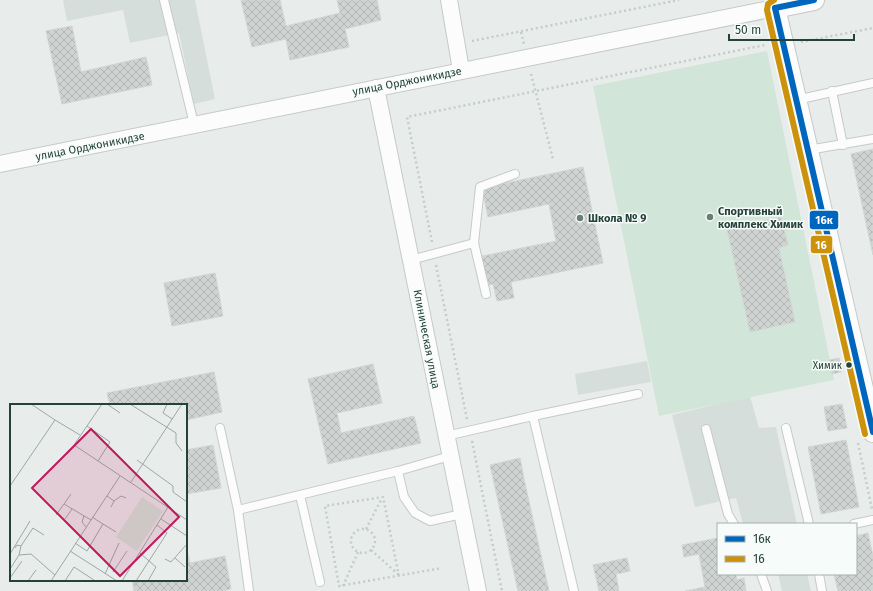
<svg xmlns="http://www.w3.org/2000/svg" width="873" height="591" font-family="'Fira Sans',sans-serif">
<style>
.built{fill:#d6dedb}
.grass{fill:#d1e6d8}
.building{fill:url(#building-cross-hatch);stroke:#d1d6d4}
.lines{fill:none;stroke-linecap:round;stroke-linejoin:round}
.service-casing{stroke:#c5cac8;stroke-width:10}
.minor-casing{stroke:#c5cac8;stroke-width:18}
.tertiary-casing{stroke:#c5cac8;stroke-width:22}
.path{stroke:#c3ccca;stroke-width:2.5;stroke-dasharray:2 3;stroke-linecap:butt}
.service{stroke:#fcfcfc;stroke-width:8}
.minor{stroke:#fcfcfc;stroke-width:16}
.tertiary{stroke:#fcfcfc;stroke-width:20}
.bus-1-casing{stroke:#f7fbf9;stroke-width:9}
.bus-2-casing{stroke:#f7fbf9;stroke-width:9}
.bus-1{stroke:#0065bd;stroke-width:6}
.bus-2{stroke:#cd920c;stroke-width:6}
.poi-dot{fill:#697e78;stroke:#f7fbf9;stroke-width:1.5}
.bus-dot{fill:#24423a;stroke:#f7fbf9;stroke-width:1.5}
.labels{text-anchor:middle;stroke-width:3;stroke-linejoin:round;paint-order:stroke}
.bus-label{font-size:10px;fill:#24423a;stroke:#f7fbf9;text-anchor:end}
.street-label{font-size:11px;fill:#24423a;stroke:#f7fbf9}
.poi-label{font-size:11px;font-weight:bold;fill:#24423a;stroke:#f7fbf9;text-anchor:start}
.inset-road{fill:none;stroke:#9aa9a4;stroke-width:1}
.view{fill:#c2185b;fill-opacity:0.15;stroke:#c2185b;stroke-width:2}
.inset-edge{fill:none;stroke:#24423a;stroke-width:2}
.line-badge{stroke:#f7fbf9;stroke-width:1.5}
.badge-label{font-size:11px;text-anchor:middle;font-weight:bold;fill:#fff}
</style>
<defs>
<pattern id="building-cross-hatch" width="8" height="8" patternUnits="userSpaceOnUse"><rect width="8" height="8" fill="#cfd4d2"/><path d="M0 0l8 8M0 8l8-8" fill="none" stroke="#b2b7b5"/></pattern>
</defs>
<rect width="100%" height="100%" fill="#e8edeb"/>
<g class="built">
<polygon points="63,0 195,0 215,99 194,104 179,33 130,43 123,10 67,21"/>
<polygon points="647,361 651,382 578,395 575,374"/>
<polygon points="750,396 759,428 776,427 797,524 743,524 736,498 695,507 672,415"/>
<polygon points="778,574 807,574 811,591 782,591"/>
</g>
<polygon class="grass" points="767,51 834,380 659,416 593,86"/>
<g class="building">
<polygon points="241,0 280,0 286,26 340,13 337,0 377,0 381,20 345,29 349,47 290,60 286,39 252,47"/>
<polygon points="72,26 81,72 146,57 152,85 62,104 46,31"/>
<polygon points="873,149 873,255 851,154"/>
<polygon points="583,167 603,263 511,282 514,298 497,301 493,284 484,286 478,257 556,241 549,204 488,217 482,188"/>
<polygon points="781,217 788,245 779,248 795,322 750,332 727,229"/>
<polygon points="215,273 223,316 172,326 164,283"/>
<polygon points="839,358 841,372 832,374 829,360"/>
<polygon points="373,364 382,403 337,413 341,433 414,416 421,443 328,464 308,379"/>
<polygon points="214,372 222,412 186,420 186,405 110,405 107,393"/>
<polygon points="842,404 847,428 828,431 824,407"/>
<polygon points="846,440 859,507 821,514 808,447"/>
<polygon points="213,445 221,488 186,494 186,450"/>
<polygon points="520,458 524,479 549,591 518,591 490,465"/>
<polygon points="868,533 873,556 873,591 838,591 834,574 856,574 856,536"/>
<polygon points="718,538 718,574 736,574 737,580 744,578 746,591 685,591 705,587 699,554 684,557 682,545"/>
<polygon points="186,546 190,563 225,556 231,589 222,591 134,591 132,580 186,580"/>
<polygon points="627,558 630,571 616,574 619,591 599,591 593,565"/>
</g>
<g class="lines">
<defs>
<g id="service">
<polyline points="164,0 194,124"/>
<polyline points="832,91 843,145"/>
<polyline points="796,100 873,83"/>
<polyline points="808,150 873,139"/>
<polyline points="474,243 480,187 515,174"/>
<polyline points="411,260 474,243 486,294"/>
<polyline points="533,416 638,394"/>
<polyline points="220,428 238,510 398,471 450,456"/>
<polyline points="786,428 809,524"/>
<polyline points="706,429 728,514 734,524"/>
<polyline points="446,436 533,416 574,591"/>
<polyline points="398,471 404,497 415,513 430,521 462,514"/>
<polyline points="300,495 320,582"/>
<polyline points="238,510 249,591"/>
<polyline points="854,524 873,520"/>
<polyline points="761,574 767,591"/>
<polyline points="819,574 822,591"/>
</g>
<g id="minor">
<polyline points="449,0 461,70"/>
<polyline points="376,88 478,591"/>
<polyline points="0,164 775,8"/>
</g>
<polyline id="tertiary" points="814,0 775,8 873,432"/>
</defs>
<use href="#service" class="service-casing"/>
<use href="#minor" class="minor-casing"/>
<use href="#tertiary" class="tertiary-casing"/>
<g class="path">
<polyline points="521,32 524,44"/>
<polyline points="472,41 679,0"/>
<polyline points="801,42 873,28"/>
<polyline points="531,74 553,159"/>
<polyline points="432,242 407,117 765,45"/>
<polyline points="436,265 467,419"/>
<polyline points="472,441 502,591"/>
<polyline points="858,443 872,509"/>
<polyline points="366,529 382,498"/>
<circle cx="363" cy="541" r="12"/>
<polyline points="371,550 399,575"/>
<polyline points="399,576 383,497 325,506 339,586 442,568"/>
<polyline points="343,586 358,552"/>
</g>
<use href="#service" class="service"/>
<use href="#minor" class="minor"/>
<use href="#tertiary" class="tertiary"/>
<defs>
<g id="bus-1">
<polyline points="775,8 873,432"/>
<polyline points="775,8 814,0"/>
</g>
<polyline id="bus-2" points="774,0 768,4 767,10 865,434"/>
</defs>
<use href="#bus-1" class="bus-1-casing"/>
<use href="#bus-2" class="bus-2-casing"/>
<use href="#bus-1" class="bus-1"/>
<use href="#bus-2" class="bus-2"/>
</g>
<g class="poi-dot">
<circle cx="710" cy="217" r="4"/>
<circle cx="580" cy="218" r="4"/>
</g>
<circle class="bus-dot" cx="849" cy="365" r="3.5"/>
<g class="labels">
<g class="bus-label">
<text x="842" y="369">Химик</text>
</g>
<g class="street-label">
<text transform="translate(407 81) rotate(-11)" y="4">улица Орджоникидзе</text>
<text transform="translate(90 146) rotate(-11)" y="4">улица Орджоникидзе</text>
<text transform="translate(427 339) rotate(79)" y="4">Клиническая улица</text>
</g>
<g class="poi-label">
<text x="718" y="215">Спортивный<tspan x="718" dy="13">комплекс Химик</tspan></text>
<text x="588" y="222">Школа № 9</text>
</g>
</g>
<g transform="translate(10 404)">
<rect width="177" height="177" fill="#e8edeb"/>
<path d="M132,93l21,14 -26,40 -21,-14z" fill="#d1e6d8"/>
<path class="inset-road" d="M21,0l24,16M92,0l-28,41 113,75M97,0l13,9M120,0l46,29v10l6,8M157,0l-4,9 9,6M77,22l23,16 -12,19M127,56l36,26v6l14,10M121,78l51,-78M0,82l45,-66 25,15M61,90l-7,10 27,16M97,92l7,5 -3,6M104,97l7,-5 5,2M46,111l8,-11M74,112l-2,6 4,5M55,115l7,-10M151,115l26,17M93,120l13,8M65,139l12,8 16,-27 -11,-7M11,142l12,-18 11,7M5,144l2,-3 4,1 -2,9M60,147l47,30M130,149l16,14 -8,14M0,150l20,-33M165,154l10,9M155,155l6,3 16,-18M0,165l9,-14 12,-1 24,21M103,168l14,-21M95,170l14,-31M0,174l12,-17M18,177l8,-11M41,177l69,-105M55,177l9,-14 20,13M112,177l46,-74M126,177l31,-48 -10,-8"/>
<path class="view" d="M81,25l88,88 -59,59 -88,-88z"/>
<rect width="177" height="177" class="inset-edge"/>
</g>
<g class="line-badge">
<rect x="809" y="210" width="30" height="20" rx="4" fill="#0065bd"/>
<rect x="810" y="235" width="23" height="19" rx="4" fill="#cd920c"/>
</g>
<g class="badge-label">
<text x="824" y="224">16к</text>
<text x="821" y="249">16</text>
</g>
<rect x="717" y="523" width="140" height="52" fill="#f7fbf9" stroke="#a3b1ad"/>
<rect x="725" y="536" width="20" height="6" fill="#0065bd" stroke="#a3b1ad"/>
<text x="753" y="543" font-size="12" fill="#24423a">16к</text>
<rect x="725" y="556" width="20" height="6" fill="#cd920c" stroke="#a3b1ad"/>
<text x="753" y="563" font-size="12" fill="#24423a">16</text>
<path d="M729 34v6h125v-6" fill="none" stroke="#24423a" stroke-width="2"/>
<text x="735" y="34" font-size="12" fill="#24423a" stroke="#f7fbf9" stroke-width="3" paint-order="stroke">50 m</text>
</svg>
